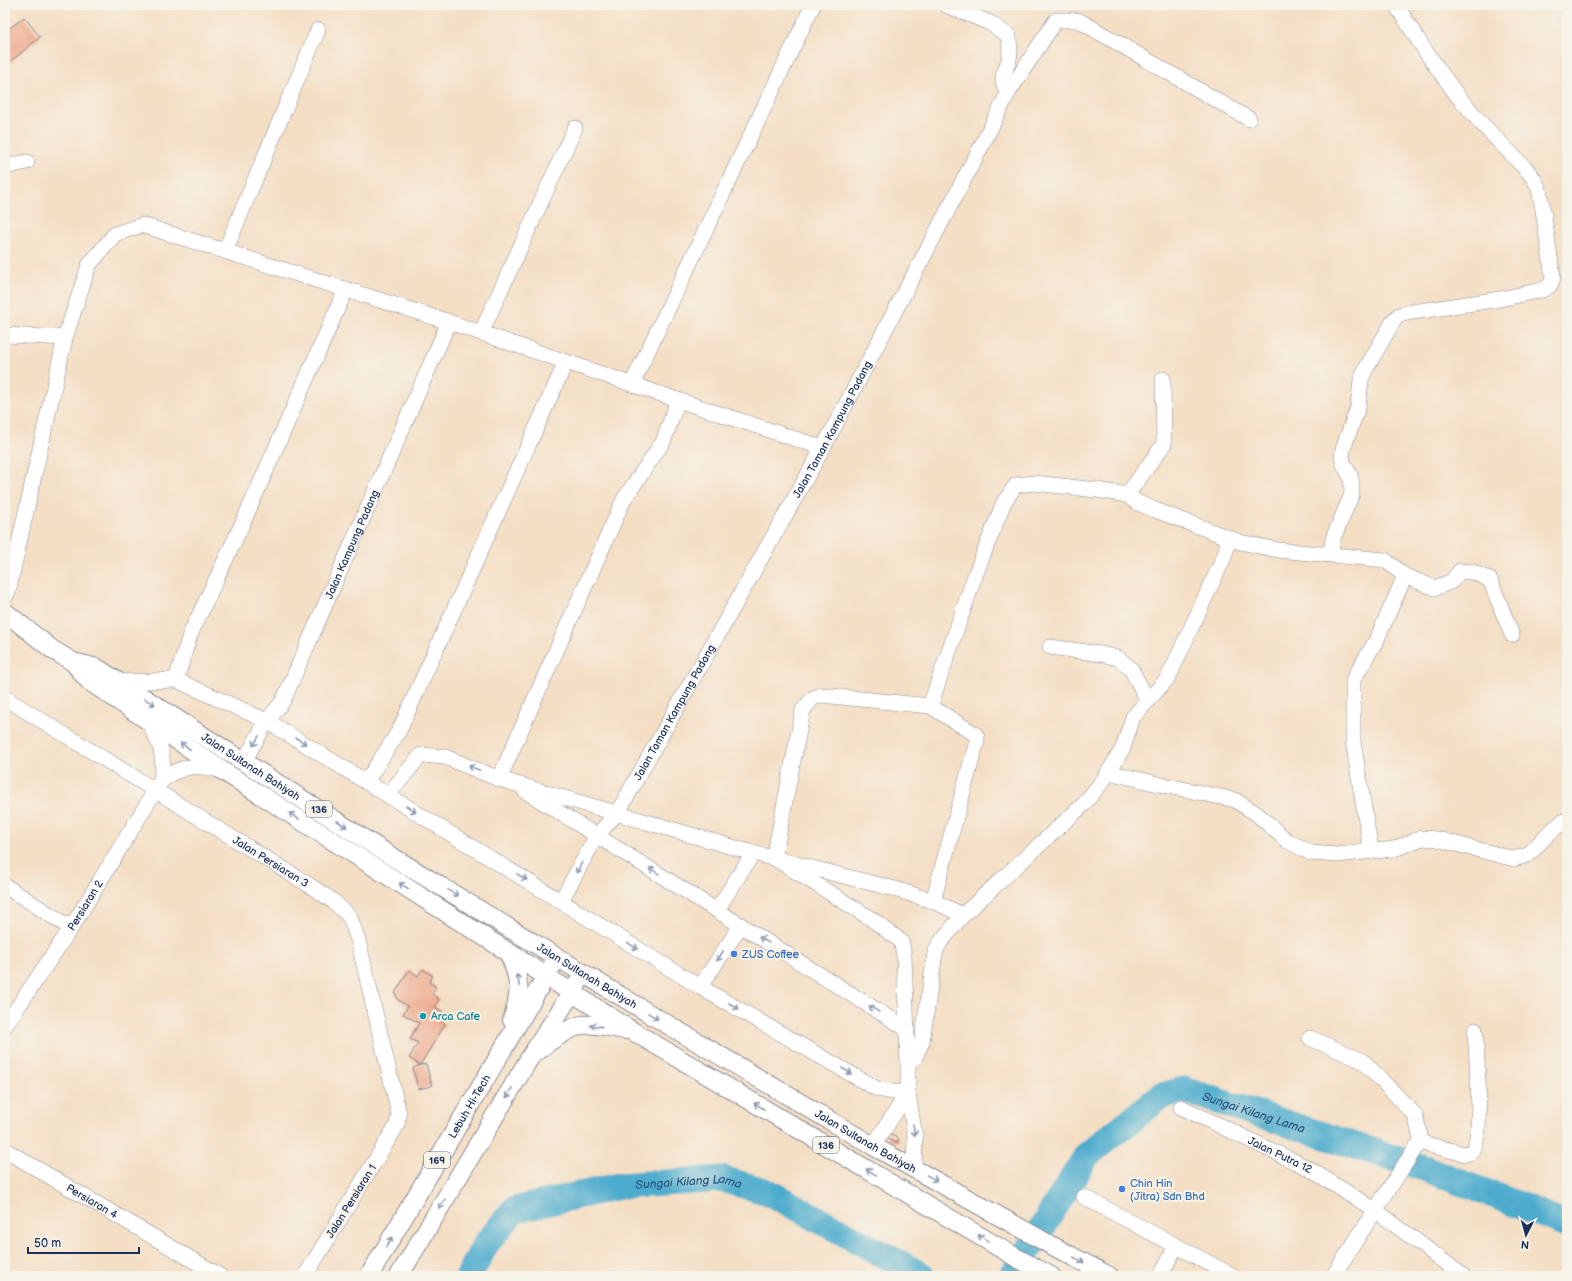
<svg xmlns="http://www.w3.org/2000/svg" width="1572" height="1281" font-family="'Balsamiq Sans',sans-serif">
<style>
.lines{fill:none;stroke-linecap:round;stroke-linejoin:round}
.river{stroke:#4eaccd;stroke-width:27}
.building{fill:#eea98c}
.minor-casing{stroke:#888691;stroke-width:16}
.major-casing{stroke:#888691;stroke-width:20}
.minor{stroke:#fff;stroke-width:15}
.major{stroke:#fff;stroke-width:18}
.oneway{stroke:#8d97ae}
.shop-dot{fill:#3f7fe0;stroke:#f7f3e8;stroke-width:1.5}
.culture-dot{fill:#0f9aa8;stroke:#f7f3e8;stroke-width:1.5}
.labels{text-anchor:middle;stroke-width:4;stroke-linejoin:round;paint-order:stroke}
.shield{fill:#f7f3e8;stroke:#5d6a87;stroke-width:1}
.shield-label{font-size:10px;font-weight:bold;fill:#1b2f5e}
.street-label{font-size:11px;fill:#1b2f5e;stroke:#f7f3e8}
.shop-label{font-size:11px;fill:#366cbe;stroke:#f7f3e8;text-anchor:start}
.culture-label{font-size:11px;fill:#0d838f;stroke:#f7f3e8;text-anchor:start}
.water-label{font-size:12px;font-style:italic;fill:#2a547f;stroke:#f7f3e8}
</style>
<rect width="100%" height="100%" fill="#f7f3e8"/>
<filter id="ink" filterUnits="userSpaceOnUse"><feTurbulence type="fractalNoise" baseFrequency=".025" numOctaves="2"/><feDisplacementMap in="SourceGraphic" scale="8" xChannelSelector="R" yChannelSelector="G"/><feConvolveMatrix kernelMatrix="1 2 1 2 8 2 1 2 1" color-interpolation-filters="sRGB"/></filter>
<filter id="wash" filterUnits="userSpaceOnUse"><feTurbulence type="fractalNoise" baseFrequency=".012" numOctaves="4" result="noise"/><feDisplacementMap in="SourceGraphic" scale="16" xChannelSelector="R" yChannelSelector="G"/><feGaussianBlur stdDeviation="0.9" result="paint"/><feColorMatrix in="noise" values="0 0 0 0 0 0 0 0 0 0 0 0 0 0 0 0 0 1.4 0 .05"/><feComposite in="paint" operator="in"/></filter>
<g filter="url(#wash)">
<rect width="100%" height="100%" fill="#f4dec4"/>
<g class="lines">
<g class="river">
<path id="s1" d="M469,1276l16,-31 29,-35 105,-24 103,-7 46,13 155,84"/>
<path id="s2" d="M1012,1276l75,-121 74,-59 23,-6 240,78 143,56"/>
</g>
</g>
<g id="blocks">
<g class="building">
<polygon points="24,17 40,37 5,66 5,32"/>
<polygon points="422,969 433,976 429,982 436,987 432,994 439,999 435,1007 442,1011 437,1019 445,1024 420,1065 426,1064 432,1086 418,1089 413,1068 420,1065 409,1058 418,1043 410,1039 419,1023 403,1014 408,1006 398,1000 395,993 409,970 418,976"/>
<polygon points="890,1134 899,1139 897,1143 887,1139"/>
</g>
</g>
</g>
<g filter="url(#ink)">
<use href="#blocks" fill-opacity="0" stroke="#888691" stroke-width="1"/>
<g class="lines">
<defs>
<g id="minor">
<polyline points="1008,93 1056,20 1078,20 1249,119"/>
<polyline points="5,167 27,162"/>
<polyline points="225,251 318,30"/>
<polyline points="346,289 245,518 190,635 176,680 267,721 700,987 877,1089 892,1092 908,1093"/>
<polyline points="481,333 575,128"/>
<polyline points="5,335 65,338"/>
<polyline points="632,384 813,5"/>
<polyline points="1127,495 1164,444 1163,379"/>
<path d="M1330,554l4,-18 18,-42 -1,-17 -7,-12 -2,-8 1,-8 15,-42 3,-27 3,-8 30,-52 5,-5 7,-2 94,-14 42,-9c7,-3 10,-6 11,-13l-10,-67 -4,-21 -5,-10 -7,-9 -45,-46 -25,-29 -29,-40 -32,-50"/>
<polyline points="5,597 8,592 65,338 89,265 115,234 142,225 449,322 678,400 823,448"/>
<polyline points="1050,647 1101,654 1118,658 1131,669 1148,701"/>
<polyline points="119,682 176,680"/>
<path id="s3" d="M5,698l301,185 27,18 17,16 8,23 41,174 -2,11 -92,151"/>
<polyline points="930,706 975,734 977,737 977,741 933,901"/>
<path id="s4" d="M244,761l23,-40 16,-20 166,-379"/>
<polyline points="1108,772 1158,784 1235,800 1257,814 1286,840 1311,853 1336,855 1394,849 1422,838 1437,839 1514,859 1528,855 1547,835 1562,822 1567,820"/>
<polyline points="499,779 624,499 663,442 678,400"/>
<path d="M161,781c21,-16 33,-17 59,-11"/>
<polyline points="366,782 399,731 566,362"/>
<polyline points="525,791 907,1029"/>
<polyline points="388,795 421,755 445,757 499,779 753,853 895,889 933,901 963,915"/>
<polyline points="1371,851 1353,741 1353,680 1377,639 1405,576"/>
<polyline points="5,886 71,928"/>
<path id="s5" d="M561,901l36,-66 21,-23 205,-364 159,-303 26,-52c-10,-16 -3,-18 1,-34 2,-7 0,-15 0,-23l-19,-13 -44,-18"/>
<polyline points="717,910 753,853"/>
<polyline points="700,987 741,925"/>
<path id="s6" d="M5,1026l66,-98 90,-147c4,-29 0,-35 -13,-60"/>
<polyline points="1310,1038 1363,1061 1415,1115 1422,1143"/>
<polyline points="908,1063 904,955 901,941 870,918 774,858 803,710 813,698 821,695 930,706 976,573 1004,502 1016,485 1034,483 1097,490 1127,495 1136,502 1155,510 1240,542 1278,550 1385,560 1405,576 1435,588 1452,581 1460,571 1473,572 1490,580 1512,635"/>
<path id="s7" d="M1181,1107l127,61 67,42 88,66"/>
<polyline points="873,1146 908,1093"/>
<path id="s8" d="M5,1150l215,126"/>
<polyline points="914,1168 915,1137 908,1093 908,1063 915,1057 922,1042 935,953 939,944 963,915 1083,805 1105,778 1123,748 1133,717 1168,678 1224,557 1229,538"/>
<polyline points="1084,1197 1233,1276"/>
<polyline points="1160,1276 1176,1246"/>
<path d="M1333,1276l83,-129 6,-4 43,11c3,-1 6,-1 8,-4 11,-19 3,-96 2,-120"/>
</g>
<g id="major">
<path id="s9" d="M5,612l48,38 20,12 24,6 294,188 264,161 218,129 176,98 60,32"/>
<polyline points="73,662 89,681 223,771 634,1032 1017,1258 1051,1276"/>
<path d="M508,952c12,26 14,40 4,68"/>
<path d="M539,1050c9,-8 31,-23 43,-25 14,-2 30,3 44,5"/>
<path id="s10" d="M369,1276l183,-310"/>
<polyline points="399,1276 529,1059 578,983"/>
</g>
</defs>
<use href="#minor" class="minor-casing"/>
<use href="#major" class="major-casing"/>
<use href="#minor" class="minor"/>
<use href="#major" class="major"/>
</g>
<defs><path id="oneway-shaft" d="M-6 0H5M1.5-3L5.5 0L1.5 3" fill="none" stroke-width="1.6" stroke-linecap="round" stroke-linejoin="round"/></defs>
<g class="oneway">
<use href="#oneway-shaft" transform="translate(150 702) rotate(32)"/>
<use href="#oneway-shaft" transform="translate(256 741) rotate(121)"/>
<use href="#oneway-shaft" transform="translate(301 741) rotate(32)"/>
<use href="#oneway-shaft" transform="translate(185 746) rotate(-146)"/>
<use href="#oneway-shaft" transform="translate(474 768) rotate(-158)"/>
<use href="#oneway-shaft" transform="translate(411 809) rotate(32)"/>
<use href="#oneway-shaft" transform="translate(294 816) rotate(-148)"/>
<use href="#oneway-shaft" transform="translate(342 824) rotate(33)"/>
<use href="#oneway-shaft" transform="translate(579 868) rotate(118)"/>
<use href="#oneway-shaft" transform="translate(654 871) rotate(-148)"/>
<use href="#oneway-shaft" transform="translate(522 877) rotate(32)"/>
<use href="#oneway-shaft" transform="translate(404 886) rotate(-148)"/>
<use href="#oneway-shaft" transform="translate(453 893) rotate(31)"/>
<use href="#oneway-shaft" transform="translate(764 940) rotate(-148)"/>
<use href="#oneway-shaft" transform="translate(633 946) rotate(32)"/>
<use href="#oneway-shaft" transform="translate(720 956) rotate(123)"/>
<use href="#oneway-shaft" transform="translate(518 980) rotate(-103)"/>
<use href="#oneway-shaft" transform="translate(734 1006) rotate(30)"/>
<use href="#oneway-shaft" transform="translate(874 1009) rotate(-148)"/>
<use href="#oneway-shaft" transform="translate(653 1016) rotate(31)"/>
<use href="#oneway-shaft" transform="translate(596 1026) rotate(-174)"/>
<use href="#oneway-shaft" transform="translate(847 1071) rotate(30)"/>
<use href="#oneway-shaft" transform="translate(509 1093) rotate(121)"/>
<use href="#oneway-shaft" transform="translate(759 1106) rotate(-149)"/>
<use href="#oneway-shaft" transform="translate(914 1130) rotate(81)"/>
<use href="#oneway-shaft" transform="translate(871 1172) rotate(-149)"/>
<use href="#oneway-shaft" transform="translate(932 1178) rotate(29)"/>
<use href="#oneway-shaft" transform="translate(442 1204) rotate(121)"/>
<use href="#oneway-shaft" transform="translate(983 1238) rotate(-149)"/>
<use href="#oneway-shaft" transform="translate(389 1242) rotate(-59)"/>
<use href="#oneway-shaft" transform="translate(1079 1260) rotate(28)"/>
</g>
</g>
<g class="shop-dot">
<circle cx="734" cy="954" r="4"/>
<circle cx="1122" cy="1189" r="4"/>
</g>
<circle class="culture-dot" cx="423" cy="1016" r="4"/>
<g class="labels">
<g class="shield">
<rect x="306" y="801" width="26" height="16" rx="3"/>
<rect x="813" y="1137" width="26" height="16" rx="3"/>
<rect x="424" y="1152" width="26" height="16" rx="3"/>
</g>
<g class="shield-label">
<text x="319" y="813">136</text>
<text x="826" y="1149">136</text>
<text x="437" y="1164">169</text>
</g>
<g class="street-label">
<text dy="4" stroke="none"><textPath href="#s5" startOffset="545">Jalan Taman Kampung Padang</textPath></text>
<text dy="4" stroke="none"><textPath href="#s4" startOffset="243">Jalan Kampung Padang</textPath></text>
<text dy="4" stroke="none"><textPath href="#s5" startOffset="221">Jalan Taman Kampung Padang</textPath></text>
<text dy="4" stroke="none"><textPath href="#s9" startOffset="292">Jalan Sultanah Bahiyah</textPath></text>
<text dy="4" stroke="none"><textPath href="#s3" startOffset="312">Jalan Persiaran 3</textPath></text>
<text dy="4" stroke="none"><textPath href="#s6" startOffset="145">Persiaran 2</textPath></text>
<text dy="4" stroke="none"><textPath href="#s9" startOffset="688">Jalan Sultanah Bahiyah</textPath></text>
<text dy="4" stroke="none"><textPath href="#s10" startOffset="197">Lebuh Hi-Tech</textPath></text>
<text dy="4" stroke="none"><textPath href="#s9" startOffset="1012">Jalan Sultanah Bahiyah</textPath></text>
<text dy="4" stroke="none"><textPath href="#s7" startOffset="110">Jalan Putra 12</textPath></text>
<text dy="4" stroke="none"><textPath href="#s8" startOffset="101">Persiaran 4</textPath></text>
<text transform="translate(351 1201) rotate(-58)" y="4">Jalan Persiaran 1</text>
</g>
<g class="shop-label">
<text x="742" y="958">ZUS Coffee</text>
<text x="1130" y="1187">Chin Hin<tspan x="1130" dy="13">(Jitra) Sdn Bhd</tspan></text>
</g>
<g class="culture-label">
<text x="431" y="1020">Arca Cafe</text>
</g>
<g class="water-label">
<text dy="4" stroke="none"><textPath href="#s2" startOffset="334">Sungai Kilang Lama</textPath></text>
<text dy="4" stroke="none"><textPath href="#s1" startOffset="258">Sungai Kilang Lama</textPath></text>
</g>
</g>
<rect width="1572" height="1281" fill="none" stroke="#f7f3e8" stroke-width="20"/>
<g transform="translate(1526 1235) rotate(186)" stroke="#f7f3e8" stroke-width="3" paint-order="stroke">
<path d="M0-3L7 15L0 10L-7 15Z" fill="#1b2f5e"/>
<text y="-6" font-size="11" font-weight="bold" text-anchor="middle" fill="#1b2f5e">N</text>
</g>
<path d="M28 1247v6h111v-6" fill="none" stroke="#1b2f5e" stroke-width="2"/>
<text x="34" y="1247" font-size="12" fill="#1b2f5e" stroke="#f7f3e8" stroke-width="3" paint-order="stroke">50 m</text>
</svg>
